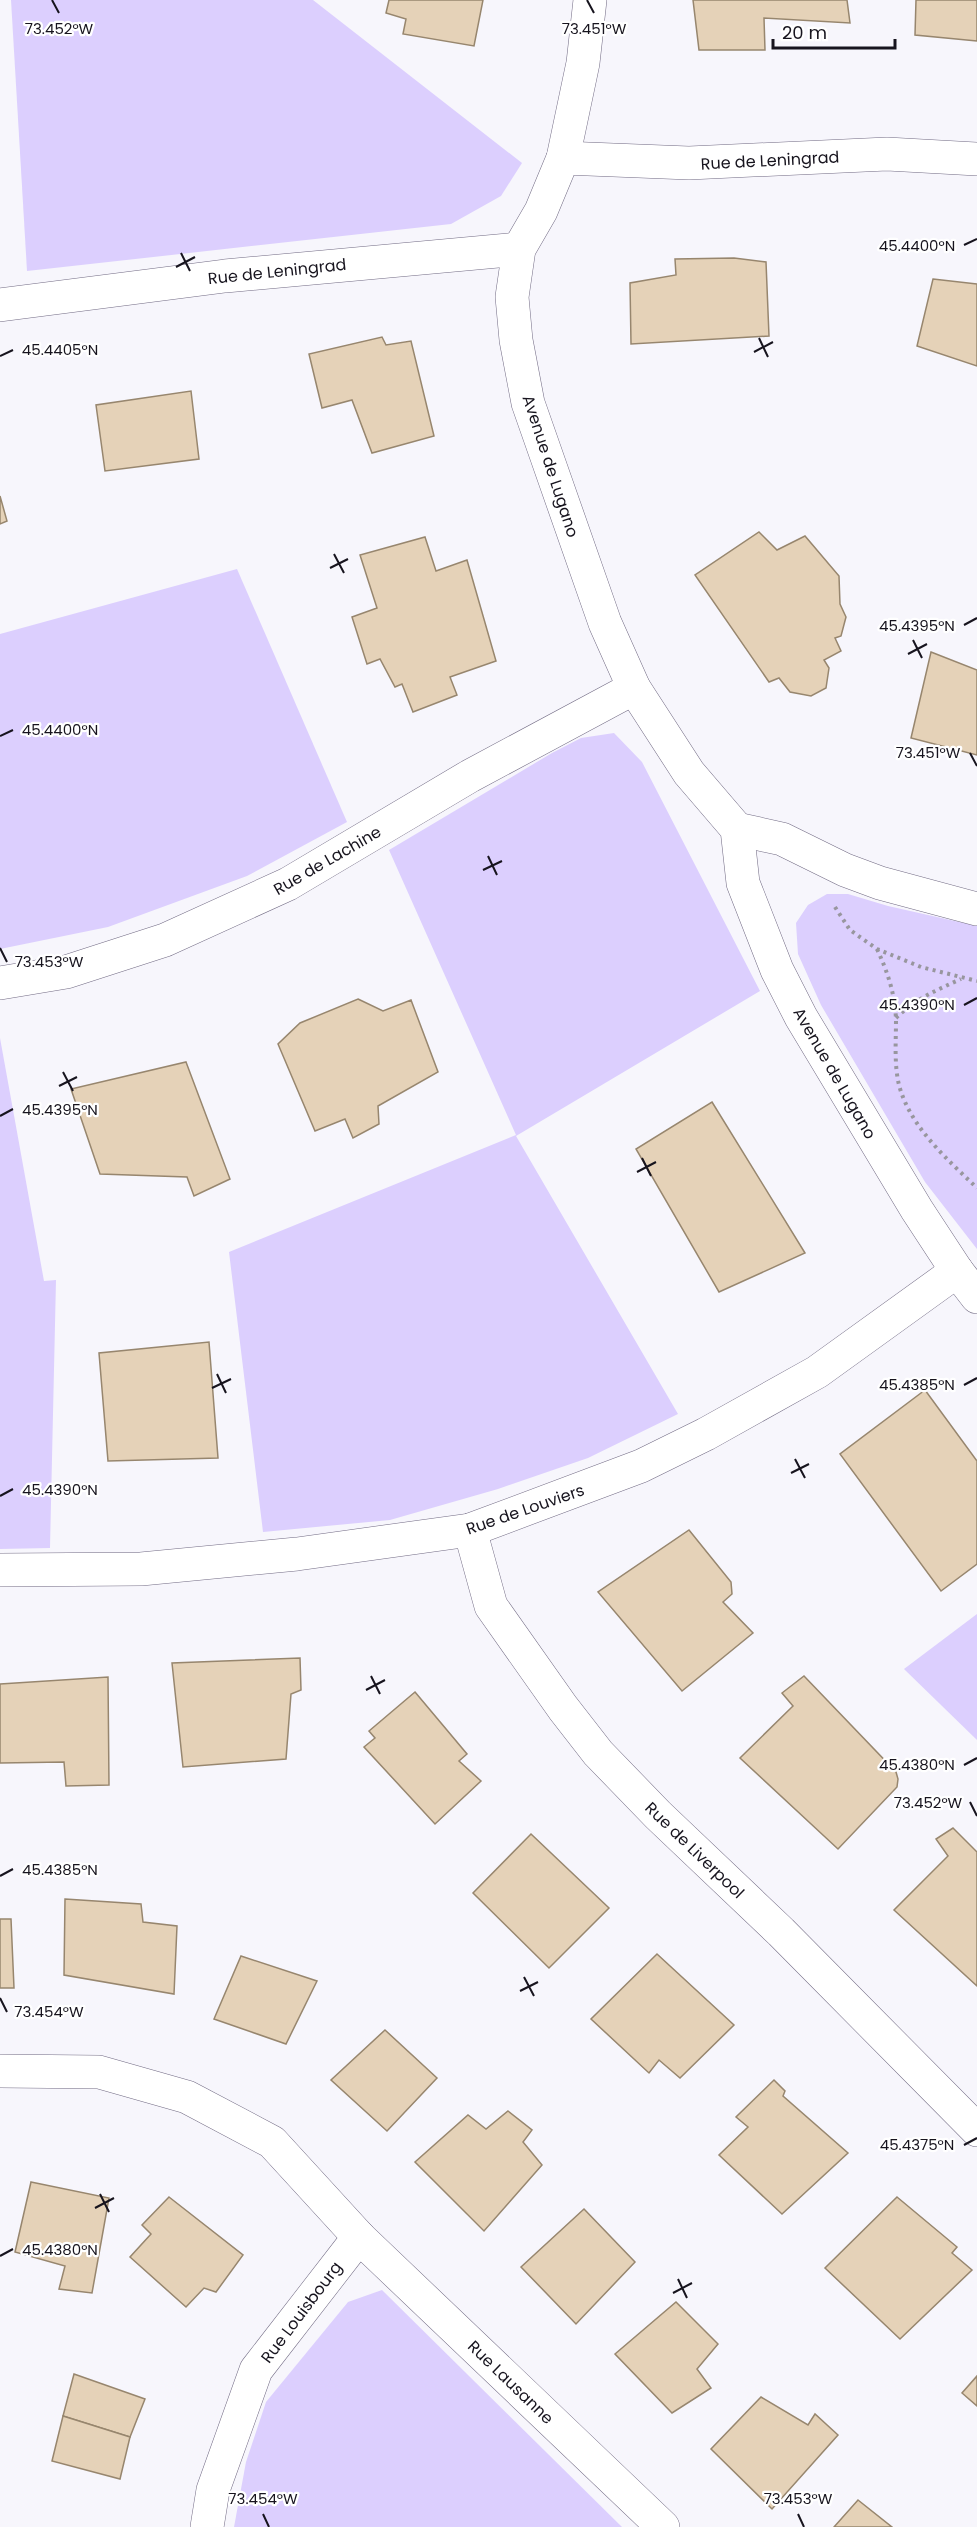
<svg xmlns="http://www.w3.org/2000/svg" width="977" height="2527" font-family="Poppins,sans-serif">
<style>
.green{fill:#dccffe}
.building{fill:#e5d2b8;stroke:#97866e;stroke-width:1.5}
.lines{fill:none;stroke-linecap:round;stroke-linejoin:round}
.minor-casing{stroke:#726b84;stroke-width:34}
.path{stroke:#98969e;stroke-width:4;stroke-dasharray:3 4.5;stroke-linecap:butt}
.minor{stroke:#fff;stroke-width:33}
.ticks{fill:none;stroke:#17141e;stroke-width:2}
.labels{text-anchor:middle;stroke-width:4.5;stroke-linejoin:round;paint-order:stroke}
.street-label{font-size:16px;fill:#17141e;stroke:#fff}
.ticks-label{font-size:15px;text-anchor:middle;fill:#17141e;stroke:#fff;stroke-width:4.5;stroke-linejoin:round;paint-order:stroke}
</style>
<rect width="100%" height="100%" fill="#f7f6fc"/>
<g class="green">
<polygon points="11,0 313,0 522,163 501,196 451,224 27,271"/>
<polygon points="237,569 347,822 247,876 108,927 0,949 0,634"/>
<polygon points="614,733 642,762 760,991 516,1136 678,1414 588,1458 498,1489 390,1520 263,1532 229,1252 516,1135 389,850 552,753 581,738"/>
<polygon points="827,894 848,894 888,906 977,926 977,1249 925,1182 821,1005 798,954 796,923 808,905"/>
<polygon points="0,1038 44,1281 56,1280 50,1548 0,1549"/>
<polygon points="977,1614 977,1740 904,1669"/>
<polygon points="382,2290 622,2527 234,2527 246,2462 266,2402 348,2302"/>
</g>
<g class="building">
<polygon points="389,0 483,0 474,46 403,34 406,19 386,13"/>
<polygon points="693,0 847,0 850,23 764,18 765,50 699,50"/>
<polygon points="916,0 977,0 977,41 915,35"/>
<polygon points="734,258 766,262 769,336 631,344 630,283 676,275 675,259"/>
<polygon points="933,279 977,284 977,366 917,346"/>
<polygon points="382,337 386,345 411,341 434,436 372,453 352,400 322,408 309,354"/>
<polygon points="191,391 199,459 105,471 96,405"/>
<polygon points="0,496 7,521 0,524"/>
<polygon points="759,532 777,550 805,536 839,576 840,604 846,617 841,636 835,638 841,651 824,660 829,668 826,688 811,696 790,692 779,678 769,682 695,575"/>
<polygon points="425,537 436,571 467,560 496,661 450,677 457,695 413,712 402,684 395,687 380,659 367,664 352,617 377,608 360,555"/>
<polygon points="931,652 977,670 977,755 911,738"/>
<polygon points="358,999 383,1011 411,1000 438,1072 378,1106 379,1124 353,1138 345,1119 315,1131 278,1044 300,1023"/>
<polygon points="186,1062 230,1179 194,1196 187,1177 100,1174 71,1089"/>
<polygon points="712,1102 805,1253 719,1292 636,1149"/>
<polygon points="209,1342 218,1458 108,1461 99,1353"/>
<polygon points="925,1390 977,1461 977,1564 941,1591 840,1454"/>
<polygon points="689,1530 731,1582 732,1594 723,1602 753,1633 682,1691 598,1592"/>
<polygon points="300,1658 301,1690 291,1694 286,1759 183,1767 172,1663"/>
<polygon points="804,1676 896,1772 898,1779 897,1787 838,1849 740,1758 793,1706 782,1693"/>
<polygon points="108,1677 109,1785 66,1786 64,1762 0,1763 0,1684"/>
<polygon points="415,1692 467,1754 459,1761 481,1781 435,1824 364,1747 375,1738 369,1731"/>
<polygon points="953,1828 977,1852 977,1986 894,1910 948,1856 936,1839"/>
<polygon points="531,1834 609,1908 549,1968 473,1893"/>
<polygon points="65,1899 141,1904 143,1922 177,1926 174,1994 64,1975"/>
<polygon points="0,1919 11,1919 14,1988 0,1988"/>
<polygon points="657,1954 734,2025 680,2078 659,2060 649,2073 591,2019"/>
<polygon points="241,1956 317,1981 286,2044 214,2019"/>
<polygon points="385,2030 437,2078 387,2131 331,2080"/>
<polygon points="774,2080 785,2091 783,2096 848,2153 782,2214 719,2155 748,2127 736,2117"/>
<polygon points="508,2111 532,2130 523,2142 542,2165 484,2231 415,2162 468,2115 486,2129"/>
<polygon points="31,2182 109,2198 92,2293 59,2289 65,2266 15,2252"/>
<polygon points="169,2197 243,2255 216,2292 204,2288 186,2307 130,2257 151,2234 142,2225"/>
<polygon points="897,2197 957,2247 952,2253 972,2270 900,2339 825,2268"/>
<polygon points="584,2209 635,2262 576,2324 521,2267"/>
<polygon points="676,2302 718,2344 697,2369 711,2388 672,2413 615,2354"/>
<polygon points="74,2374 145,2399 130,2437 63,2416"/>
<polygon points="977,2376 977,2406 962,2393"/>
<polygon points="761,2397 808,2425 815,2414 838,2435 772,2509 711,2449"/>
<polygon points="63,2416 130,2437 120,2479 52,2461"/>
<polygon points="858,2500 892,2527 834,2527"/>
</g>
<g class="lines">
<defs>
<g id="minor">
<polyline points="590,0 583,63 563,158 541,211 519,249 512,297 516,340 528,403 605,623 634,688 689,773 737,829 743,883 777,970 801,1017 917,1210 957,1271 977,1297"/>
<polyline points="563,158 689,163 887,154 977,159"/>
<polyline points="0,305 225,276 519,249"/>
<polyline points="737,829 782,839 845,870 880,883 977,909"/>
<polyline points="0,983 66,972 165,940 288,884 470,776 634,688"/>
<polyline points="470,1530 491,1606 563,1708 598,1753 658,1815 781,1932 977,2130"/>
<polyline points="0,1570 141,1569 297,1554 470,1530 641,1466 706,1434 817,1372 957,1271"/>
<polyline points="0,2071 99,2072 187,2097 272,2142 359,2237 663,2527"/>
<polyline points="207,2527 213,2490 256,2370 359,2237"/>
</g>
</defs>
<use href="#minor" class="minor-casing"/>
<g class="path">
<polyline points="835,907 850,930 877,949 921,967 977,981"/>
<path d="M877,949c11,24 18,45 19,71 0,22 -2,44 3,65 11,42 48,74 78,103"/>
<path d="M896,1018c19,-19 41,-28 65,-39"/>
<polyline points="251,2496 271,2499"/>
</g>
<use href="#minor" class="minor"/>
</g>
<path class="ticks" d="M52,0l7,13M587,0l7,13M964,245l13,-6M181,253l9,18M176,267l19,-10M759,338l9,19M754,352l19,-10M0,356l13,-6M334,554l10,19M330,568l18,-9M964,625l13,-7M913,640l9,18M908,654l19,-10M0,736l13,-6M970,753l7,13M488,856l9,19M483,870l19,-9M0,948l7,14M964,1005l13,-7M63,1072l10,19M59,1086l18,-9M0,1116l13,-7M642,1158l9,18M637,1172l19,-10M217,1374l9,19M964,1385l13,-7M212,1388l19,-9M795,1459l10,19M791,1473l18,-9M0,1496l13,-7M371,1676l9,18M366,1690l19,-10M964,1765l13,-7M970,1802l7,14M0,1876l13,-7M524,1977l10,19M520,1991l18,-9M0,1998l7,14M964,2145l13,-7M100,2194l9,18M95,2208l19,-10M0,2256l13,-7M678,2279l9,19M673,2293l19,-10M263,2514l6,13M798,2514l6,13"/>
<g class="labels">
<g class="street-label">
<text transform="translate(770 160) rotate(-3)" y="6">Rue de Leningrad</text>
<text transform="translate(277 271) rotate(-6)" y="6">Rue de Leningrad</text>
<text transform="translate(551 466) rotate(72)" y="6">Avenue de Lugano</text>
<text transform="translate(327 860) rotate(-30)" y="6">Rue de Lachine</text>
<text transform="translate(835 1073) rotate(60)" y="6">Avenue de Lugano</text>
<text transform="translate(525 1509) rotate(-19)" y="6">Rue de Louviers</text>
<text transform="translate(695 1850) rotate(44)" y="6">Rue de Liverpool</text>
<text transform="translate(301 2312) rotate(-53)" y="6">Rue Louisbourg</text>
<text transform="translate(511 2382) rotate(44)" y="6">Rue Lausanne</text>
</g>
</g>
<g class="ticks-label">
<text x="59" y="34">73.452°W</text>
<text x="594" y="34">73.451°W</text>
<text x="917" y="251">45.4400°N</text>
<text x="60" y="355">45.4405°N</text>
<text x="917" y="631">45.4395°N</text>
<text x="60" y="735">45.4400°N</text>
<text x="928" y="758">73.451°W</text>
<text x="49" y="967">73.453°W</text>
<text x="917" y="1010">45.4390°N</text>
<text x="60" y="1115">45.4395°N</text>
<text x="917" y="1390">45.4385°N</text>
<text x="60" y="1495">45.4390°N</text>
<text x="917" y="1770">45.4380°N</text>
<text x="928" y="1808">73.452°W</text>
<text x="60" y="1875">45.4385°N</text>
<text x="49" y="2017">73.454°W</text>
<text x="917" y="2150">45.4375°N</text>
<text x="60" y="2255">45.4380°N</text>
<text x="263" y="2504">73.454°W</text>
<text x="798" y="2504">73.453°W</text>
</g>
<path d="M773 39v9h122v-9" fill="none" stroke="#17141e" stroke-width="3"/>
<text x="782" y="39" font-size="18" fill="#17141e" stroke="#ffffff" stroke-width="4.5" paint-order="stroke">20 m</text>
</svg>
